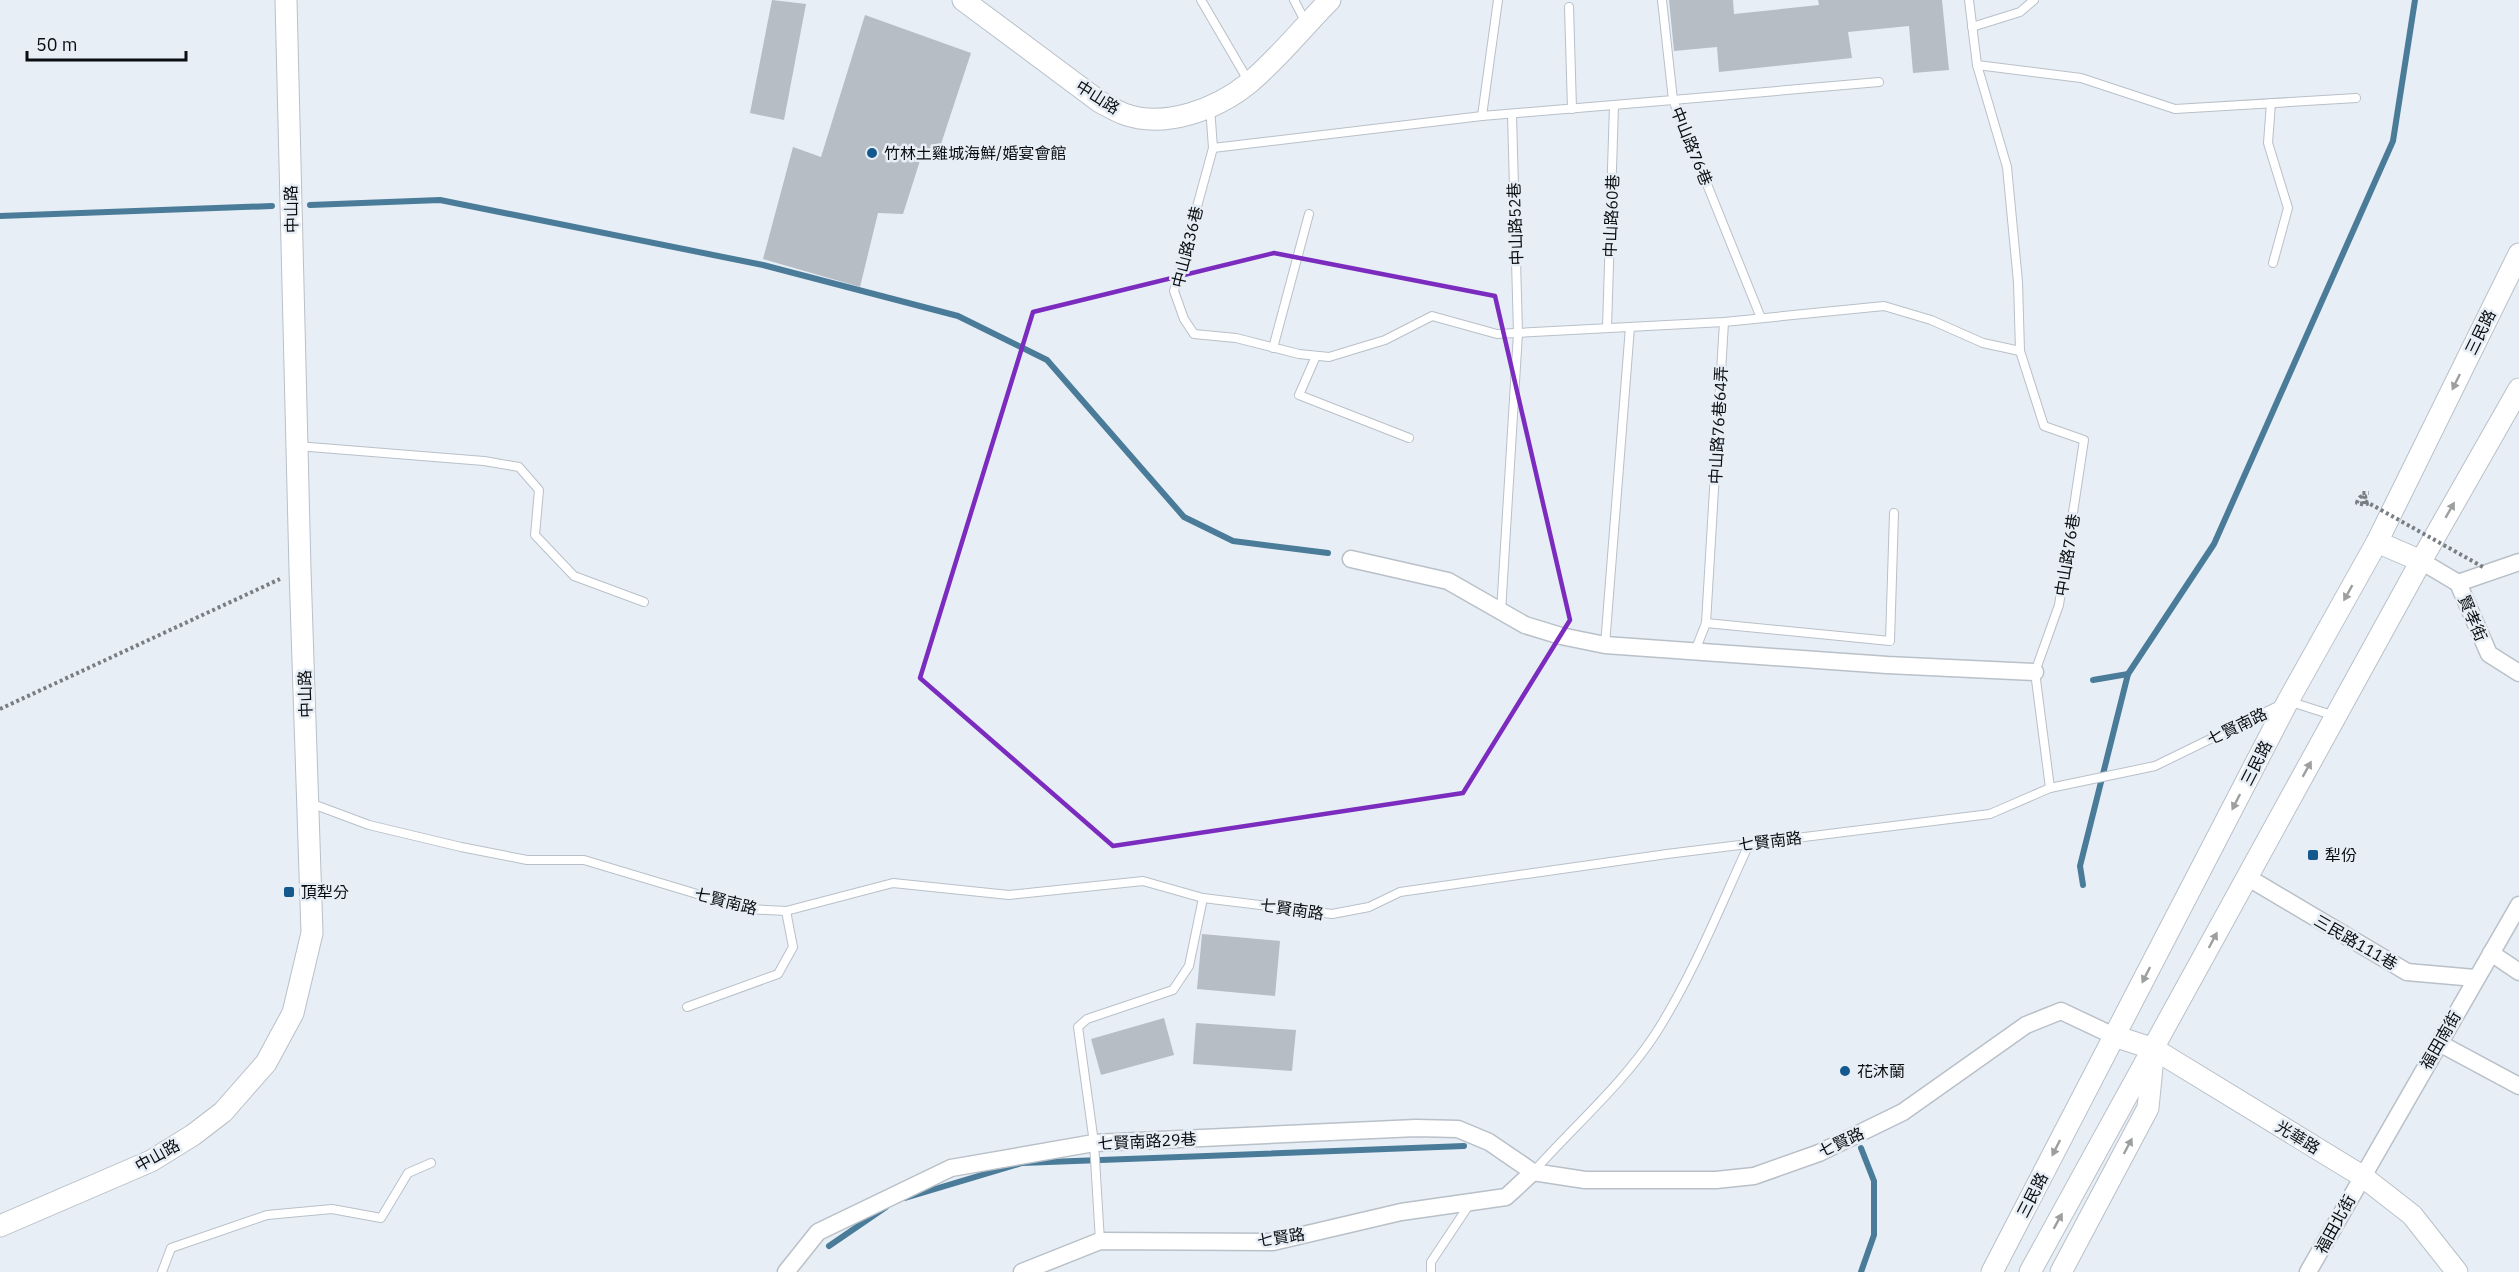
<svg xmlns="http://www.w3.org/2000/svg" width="2519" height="1272" font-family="'IBM Plex Sans','Noto Sans TC',sans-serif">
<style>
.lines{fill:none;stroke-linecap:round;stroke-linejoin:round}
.stream{stroke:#4a7c99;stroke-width:6}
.building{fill:#b6bdc5}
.service-casing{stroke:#b9c0c8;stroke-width:10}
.minor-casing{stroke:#b9c0c8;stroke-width:19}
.tertiary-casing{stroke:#b9c0c8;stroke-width:23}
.path{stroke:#797e83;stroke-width:4;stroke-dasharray:3 3;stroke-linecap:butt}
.service{stroke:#fff;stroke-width:8}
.minor{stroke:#fff;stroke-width:16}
.tertiary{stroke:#fff;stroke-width:21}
.path-bridge{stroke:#797e83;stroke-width:4;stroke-dasharray:3 3;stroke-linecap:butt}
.oneway{fill:#9d9f9f}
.marked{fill:none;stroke:#7b2cbf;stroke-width:4.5;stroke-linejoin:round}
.poi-dot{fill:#13598e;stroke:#e7eef6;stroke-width:2}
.labels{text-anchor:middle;stroke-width:5;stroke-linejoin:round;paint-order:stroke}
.street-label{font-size:16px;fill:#0b0e10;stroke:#e7eef6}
.poi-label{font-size:16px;fill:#0b0e10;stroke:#e7eef6;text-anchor:start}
</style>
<rect width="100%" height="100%" fill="#e7eef6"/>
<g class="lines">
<g class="stream">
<polyline points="310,205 440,200 763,265 958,316 1047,360 1184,517 1233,541 1328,553"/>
<polyline points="0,216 272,206"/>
<polyline points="2093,680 2128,674 2214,544 2393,141 2415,0"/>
<polyline points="2083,885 2080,866 2128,674"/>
<polyline points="905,1198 1022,1163 1464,1146"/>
<polyline points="829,1246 886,1207"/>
<polyline points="1861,1272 1874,1235 1874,1181 1861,1148"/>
</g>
</g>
<g class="building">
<polygon points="772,0 806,4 784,120 750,113"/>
<polygon points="1669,0 1733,0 1734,14 1819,5 1818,0 1942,0 1949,70 1913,73 1909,26 1848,32 1852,58 1719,72 1717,47 1674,51"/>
<polygon points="865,15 971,53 939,150 924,148 903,214 878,213 860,287 763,259 793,147 821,157"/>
<polygon points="1202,934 1280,941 1275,996 1197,989"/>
<polygon points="1164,1018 1174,1055 1101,1075 1091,1039"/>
<polygon points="1196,1023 1296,1030 1292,1071 1193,1064"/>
</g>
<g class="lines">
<defs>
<g id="service">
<polyline points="1201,0 1249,82"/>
<polyline points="1294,0 1306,23"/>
<polyline points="1662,0 1673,100 1482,116 1213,148 1174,291 1184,319 1194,334 1236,338 1299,354 1329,357 1385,340 1432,316 1497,334 1724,322 1884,306 1931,320 1983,343 2020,351 2018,282 2007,167 1977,65 1969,0"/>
<polyline points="1569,7 1572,109"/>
<polyline points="1972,27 2020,12 2034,0"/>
<polyline points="1977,65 2081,78 2175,109 2356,98"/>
<polyline points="2271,103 2268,143 2288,208 2273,263"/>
<polyline points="1210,107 1213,148"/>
<polyline points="1482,116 1498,0"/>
<polyline points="1761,318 1673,100 1879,82"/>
<polyline points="1607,328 1614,105"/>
<polyline points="1273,348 1309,214"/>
<polyline points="2020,351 2044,426 2084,440 2059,605 2035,672 2050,788"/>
<polyline points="1316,356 1299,395 1409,438"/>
<polyline points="297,446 484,461 519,467 539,490 535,535 574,576 644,602"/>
<polyline points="1501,612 1518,333 1512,115"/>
<polyline points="1706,623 1890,641 1894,513"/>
<polyline points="1605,645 1630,327"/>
<polyline points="1695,651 1706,623 1724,322"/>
<polyline points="310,803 369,825 461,847 527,860 584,860 747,909 786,911 893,883 1009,895 1143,881 1203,898 1332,914 1369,907 1400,892 1667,854 1990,814 2050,788 2155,766 2288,701 2335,716"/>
<polyline points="687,1007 778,974 793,947 786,911"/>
<path d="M1534,1171c40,-45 89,-87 122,-138 37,-58 64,-126 93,-189"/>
<polyline points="1100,1241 1094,1143 1078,1027 1087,1019 1173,990 1189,966 1203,898"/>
<polyline points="162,1272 171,1248 267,1215 332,1209 381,1218 408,1173 431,1163"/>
<polyline points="1431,1272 1431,1262 1471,1202"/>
</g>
<g id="minor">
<polyline points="1351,559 1448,581 1525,625 1561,636 1605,645 1887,665 2035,672"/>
<polyline points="2421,561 2458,583"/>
<polyline points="2458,583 2489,654 2519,673"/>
<polyline points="2458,583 2519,562"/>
<polyline points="2247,877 2407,972 2475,978"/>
<polyline points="2491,953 2519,972"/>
<polyline points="2439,1043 2519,1086"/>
<polyline points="786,1272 818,1232 951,1168 1094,1143 1416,1128 1458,1129 1489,1142 1533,1172 1585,1180 1716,1180 1754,1176 1819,1153 1903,1112 2026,1025 2061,1011 2114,1036"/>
<polyline points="1022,1272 1100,1241 1273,1242 1401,1212 1506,1197 1533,1172"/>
<polyline points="2308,1272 2519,905"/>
</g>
<g id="tertiary">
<path d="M963,0l137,102c8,4 16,9 24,12 41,15 93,-5 125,-31 29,-24 54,-56 81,-83"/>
<polyline points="2377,542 2421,561"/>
<polyline points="2114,1036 2154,1049 2362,1176 2412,1215 2457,1272"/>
<polyline points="0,1226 151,1161 193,1135 223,1112 266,1063 293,1013 312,933 300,570 286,0"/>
<polyline points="1992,1272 2288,701 2377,542 2519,254"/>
<polyline points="2030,1272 2421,561 2519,389"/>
<polyline points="2061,1272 2148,1108 2153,1057"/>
</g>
</defs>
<use href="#service" class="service-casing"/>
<use href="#minor" class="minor-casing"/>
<use href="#tertiary" class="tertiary-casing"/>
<g class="path">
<path d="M2365,501v4l-8,-2c1,-5 4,-8 8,-7l2,8 -5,-1v-10h7"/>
<polyline points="0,709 280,579"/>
</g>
<use href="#service" class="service"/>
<use href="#minor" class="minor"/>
<use href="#tertiary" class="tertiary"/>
<polyline class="path-bridge" points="2365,501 2483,567"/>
</g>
<defs><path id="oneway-solid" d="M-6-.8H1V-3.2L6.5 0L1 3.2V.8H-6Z" transform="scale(1.5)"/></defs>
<g class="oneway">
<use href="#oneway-solid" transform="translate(2456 382) rotate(116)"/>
<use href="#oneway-solid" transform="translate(2450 510) rotate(-60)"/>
<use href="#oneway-solid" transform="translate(2348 593) rotate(119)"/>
<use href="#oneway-solid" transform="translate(2307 769) rotate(-61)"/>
<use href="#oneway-solid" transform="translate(2236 802) rotate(117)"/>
<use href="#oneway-solid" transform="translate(2213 940) rotate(-62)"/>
<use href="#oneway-solid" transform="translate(2146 975) rotate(117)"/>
<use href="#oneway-solid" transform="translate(2128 1146) rotate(-62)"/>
<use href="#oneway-solid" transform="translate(2056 1148) rotate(117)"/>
<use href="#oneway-solid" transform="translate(2058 1221) rotate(-61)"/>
</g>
<path class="marked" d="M1274,253l221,43 75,324 -107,173 -350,53 -193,-168 113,-366z"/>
<g class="poi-dot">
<circle cx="872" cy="153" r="6"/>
<rect x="2307" y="849" width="12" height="12" rx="3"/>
<rect x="283" y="886" width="12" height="12" rx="3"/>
<circle cx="1845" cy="1071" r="6"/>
</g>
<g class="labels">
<g class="street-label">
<text transform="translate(1098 97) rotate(32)" y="6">中山路</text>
<text transform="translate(1692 146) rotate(68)" y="6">中山路76巷</text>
<text transform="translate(291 209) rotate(-91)" y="6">中山路</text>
<text transform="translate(1611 216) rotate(-88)" y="6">中山路60巷</text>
<text transform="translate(1515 224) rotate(-92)" y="6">中山路52巷</text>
<text transform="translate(1187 247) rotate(-76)" y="6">中山路36巷</text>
<text transform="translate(2480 332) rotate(-64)" y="6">三民路</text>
<text transform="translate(1718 425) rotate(-87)" y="6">中山路76巷64弄</text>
<text transform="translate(2067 555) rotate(-81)" y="6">中山路76巷</text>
<text transform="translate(2473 618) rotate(67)" y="6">賢孝街</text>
<text transform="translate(305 694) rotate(-92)" y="6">中山路</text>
<text transform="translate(2237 726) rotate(-26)" y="6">七賢南路</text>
<text transform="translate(2256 763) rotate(-63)" y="6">三民路</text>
<text transform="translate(1770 841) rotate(-7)" y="6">七賢南路</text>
<text transform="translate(726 901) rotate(14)" y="6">七賢南路</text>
<text transform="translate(1292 909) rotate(8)" y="6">七賢南路</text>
<text transform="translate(2356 942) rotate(30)" y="6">三民路111巷</text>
<text transform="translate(2440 1040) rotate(-60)" y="6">福田南街</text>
<text transform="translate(2298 1137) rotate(31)" y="6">光華路</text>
<text transform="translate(1147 1141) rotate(-3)" y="6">七賢南路29巷</text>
<text transform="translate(1841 1142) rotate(-25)" y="6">七賢路</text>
<text transform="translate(157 1155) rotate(-29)" y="6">中山路</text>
<text transform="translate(2032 1195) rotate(-63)" y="6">三民路</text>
<text transform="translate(2335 1224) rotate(-61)" y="6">福田北街</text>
<text transform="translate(1281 1237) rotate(-9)" y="6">七賢路</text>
</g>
<g class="poi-label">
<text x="884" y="159">竹林土雞城海鮮/婚宴會館</text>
<text x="2325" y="861">犁份</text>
<text x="301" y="898">頂犁分</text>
<text x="1857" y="1077">花沐蘭</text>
</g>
</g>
<path d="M27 51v9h159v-9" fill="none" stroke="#0b0e10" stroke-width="3"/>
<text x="36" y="51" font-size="18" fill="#0b0e10" stroke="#e7eef6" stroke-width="4.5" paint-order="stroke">50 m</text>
</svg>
